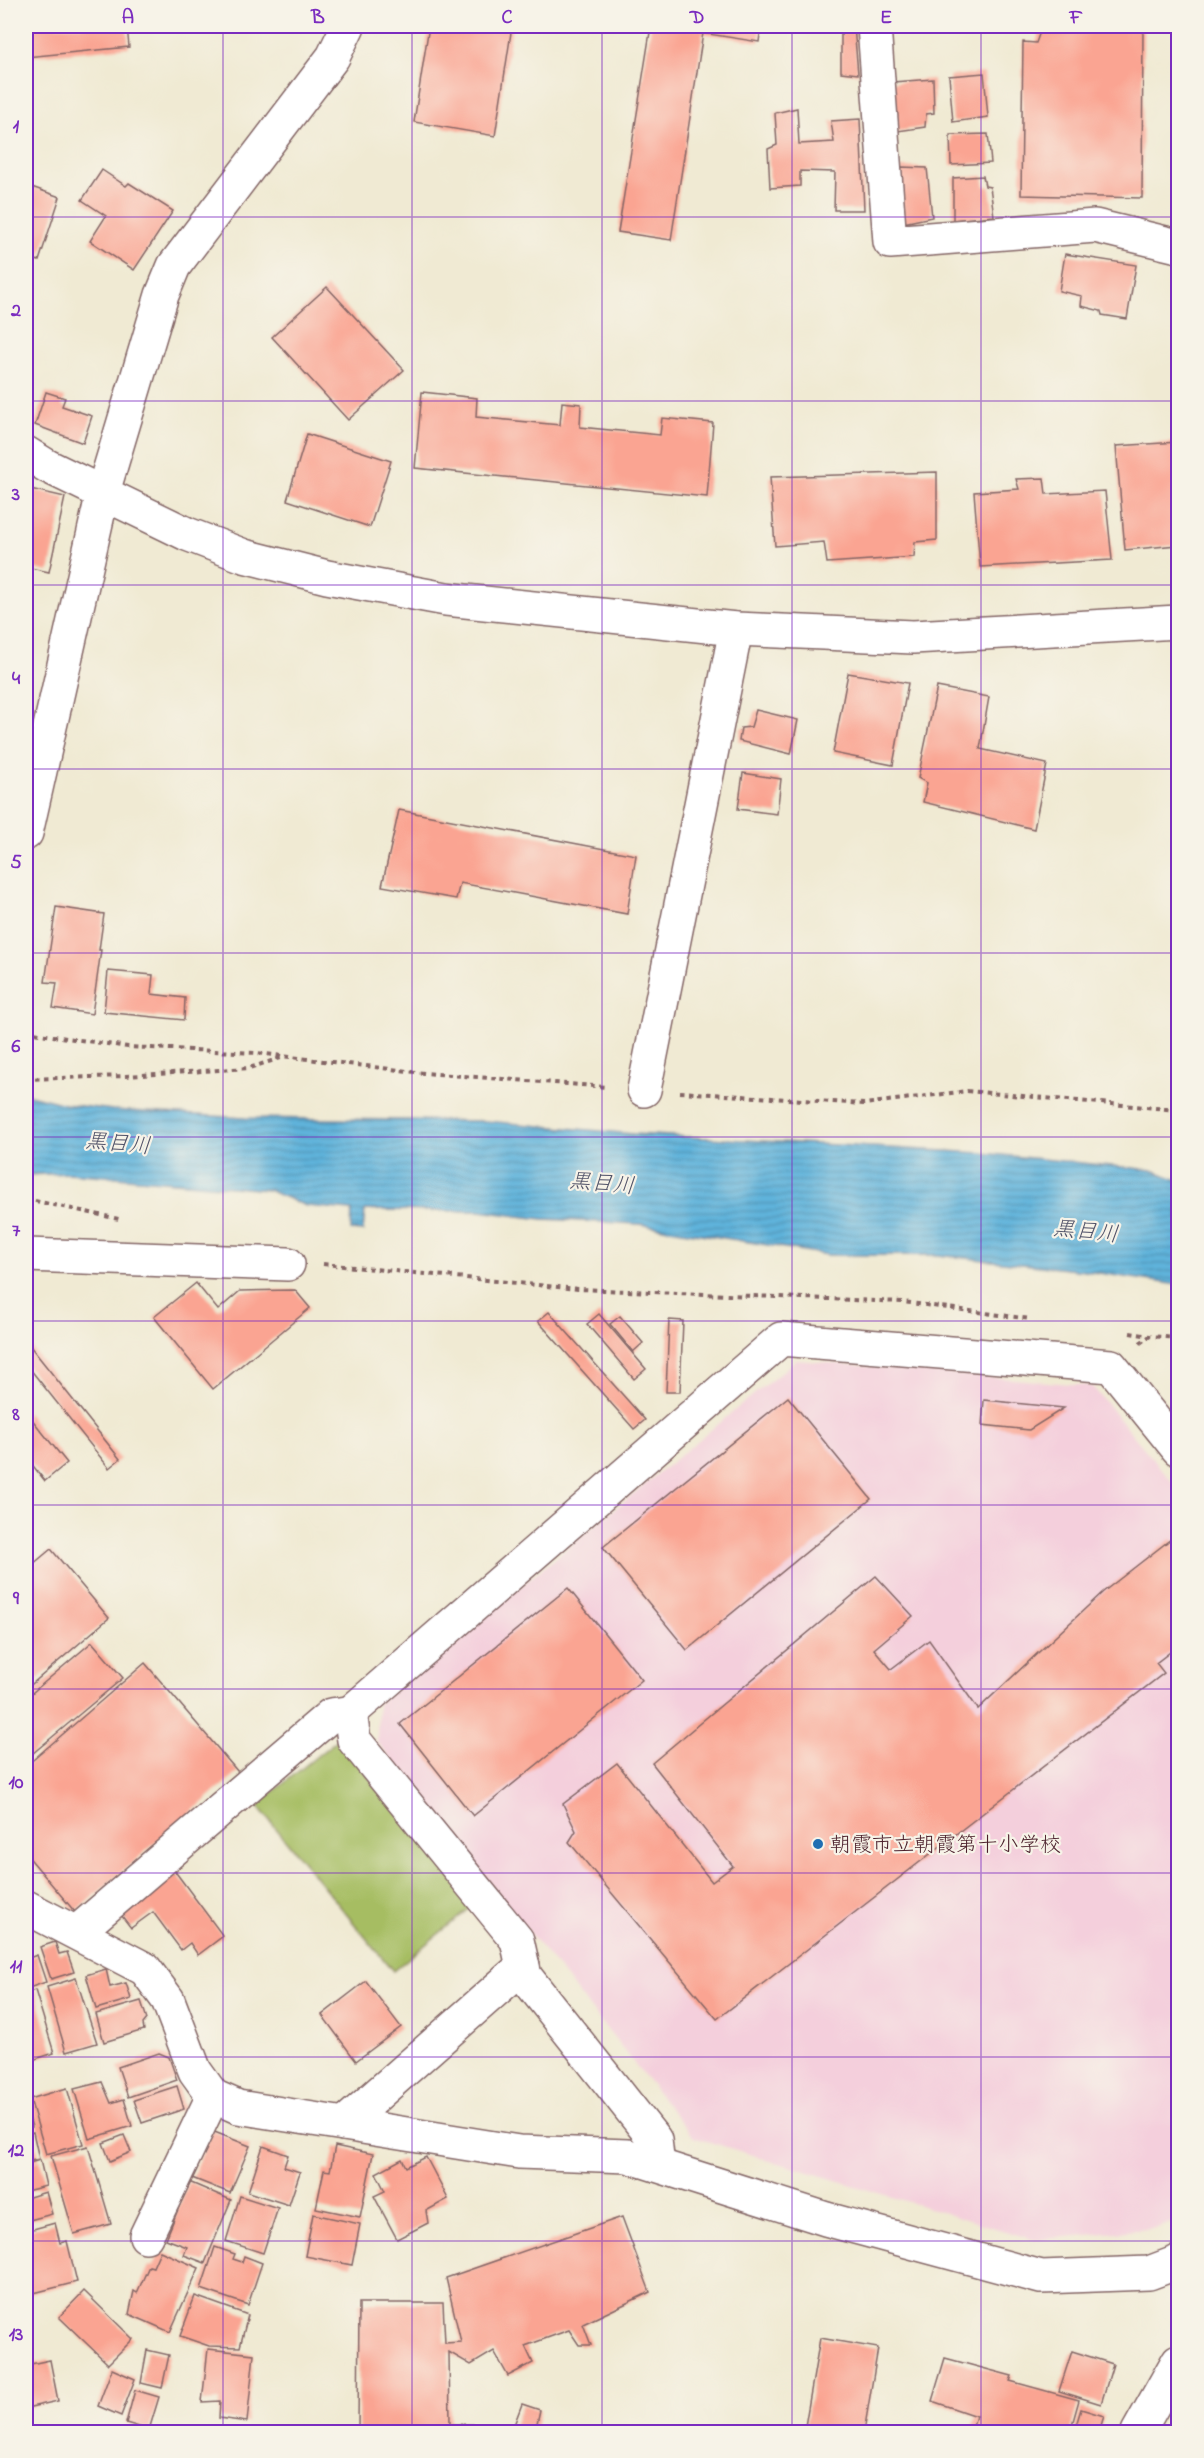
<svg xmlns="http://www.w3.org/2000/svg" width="1204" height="2458" font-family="'Indie Flower','Klee One',sans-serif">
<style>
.built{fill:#f4cfdc}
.garden{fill:#a6bd62;stroke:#786e46;stroke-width:1.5}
.water{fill:url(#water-rules);stroke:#546983;stroke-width:1.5}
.building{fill:#faa492}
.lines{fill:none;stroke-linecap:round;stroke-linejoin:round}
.minor-casing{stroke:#846666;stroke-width:36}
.path{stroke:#846666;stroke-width:4;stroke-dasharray:4.5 4.5;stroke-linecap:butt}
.minor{stroke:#fff;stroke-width:33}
.grid{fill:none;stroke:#7b2cbf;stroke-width:1.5;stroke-opacity:0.55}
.poi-dot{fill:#1f6fb2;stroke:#f7f3e8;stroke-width:2}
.labels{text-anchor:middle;stroke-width:4.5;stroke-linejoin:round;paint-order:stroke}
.poi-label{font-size:21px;fill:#4a1f2b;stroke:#f7f3e8;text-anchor:start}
.water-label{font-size:22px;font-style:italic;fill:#515369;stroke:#f7f3e8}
.neatline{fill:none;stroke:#7b2cbf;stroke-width:2}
.grid-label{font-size:20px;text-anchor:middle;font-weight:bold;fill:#7b2cbf}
</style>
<defs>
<pattern id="water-rules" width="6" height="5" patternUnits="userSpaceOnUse" patternTransform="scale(1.5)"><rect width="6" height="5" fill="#5fb3db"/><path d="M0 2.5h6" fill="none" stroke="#5091b2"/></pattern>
</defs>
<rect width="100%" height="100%" fill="#f7f3e8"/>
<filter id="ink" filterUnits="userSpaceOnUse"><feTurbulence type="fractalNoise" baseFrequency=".0167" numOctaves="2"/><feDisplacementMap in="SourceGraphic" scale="12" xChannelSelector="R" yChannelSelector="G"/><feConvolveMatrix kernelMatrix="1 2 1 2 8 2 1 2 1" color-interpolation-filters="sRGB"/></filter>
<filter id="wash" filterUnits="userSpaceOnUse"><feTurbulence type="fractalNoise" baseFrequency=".008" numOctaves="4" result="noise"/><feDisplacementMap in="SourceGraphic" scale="24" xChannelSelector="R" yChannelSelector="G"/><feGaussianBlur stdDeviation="1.35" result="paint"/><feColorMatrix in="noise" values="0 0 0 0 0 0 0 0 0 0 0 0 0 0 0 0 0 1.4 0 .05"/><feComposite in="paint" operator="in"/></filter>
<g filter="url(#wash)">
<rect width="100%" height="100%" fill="#f0ead3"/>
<polygon class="built" points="796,1360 1092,1386 1178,1489 1178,2220 1158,2228 1035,2240 693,2137 377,1742 378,1704"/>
<polygon class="garden" points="338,1739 474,1905 393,1971 257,1805"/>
<polygon class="water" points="26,1094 65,1104 112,1110 245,1118 485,1121 633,1134 981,1153 1152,1170 1178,1180 1178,1285 1086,1271 938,1255 828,1255 640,1224 543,1219 480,1211 365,1210 363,1231 351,1230 352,1210 306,1206 268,1190 69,1173 26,1175"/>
<g id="blocks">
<g class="building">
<polygon points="26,26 127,26 129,47 26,57"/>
<polygon points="429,26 512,26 495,136 414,122"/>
<polygon points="651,26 761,26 759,42 703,33 671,240 618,232"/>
<polygon points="841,26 854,26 858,74 841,72"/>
<polygon points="909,26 928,26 928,29 910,30"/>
<polygon points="1042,26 1143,26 1142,198 1021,195 1023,42 1036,43"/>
<polygon points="984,73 988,117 953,122 949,76"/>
<polygon points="933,79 934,113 926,114 925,127 898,131 893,82"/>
<polygon points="797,108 799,144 834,142 831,121 860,119 864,210 834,210 835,172 800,171 800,186 770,188 768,149 777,145 775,113"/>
<polygon points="988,134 991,163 951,165 950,135"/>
<polygon points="901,167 927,168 932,217 903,223"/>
<polygon points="102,170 126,186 129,183 173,211 134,270 90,241 106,216 82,200"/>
<polygon points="983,176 985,186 990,187 994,216 953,220 953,178"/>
<polygon points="26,185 60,197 39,261 26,257"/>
<polygon points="1065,254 1136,265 1127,319 1102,315 1101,311 1081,306 1082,296 1059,291"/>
<polygon points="327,287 404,370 348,420 272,337"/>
<polygon points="46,392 65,398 62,406 92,416 83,443 35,425"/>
<polygon points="422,392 477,398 476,417 560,425 562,402 581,404 580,427 660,435 662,418 713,423 707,497 415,468"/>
<polygon points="307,434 391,461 370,527 287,500"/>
<polygon points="1178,442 1178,537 1177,545 1125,550 1116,446"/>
<polygon points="937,472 937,540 915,542 914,557 827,563 824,542 775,546 770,477"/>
<polygon points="1044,478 1046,494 1105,491 1112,560 980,567 974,492 1019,489 1016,479"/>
<polygon points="26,488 65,497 49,572 26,567"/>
<polygon points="848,673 908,683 893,765 833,753"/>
<polygon points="937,687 989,697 980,749 1047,764 1034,829 923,802 927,783 918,778"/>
<polygon points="756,710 798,720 791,754 739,741 741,728 751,727"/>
<polygon points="743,773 781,779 777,814 738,809"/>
<polygon points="399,810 636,855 627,914 460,883 456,899 382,886"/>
<polygon points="56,907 104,914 99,950 101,950 92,1014 53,1008 57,983 45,982"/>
<polygon points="108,971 153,975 151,994 185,998 184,1020 104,1012"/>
<polygon points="196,1283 218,1310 240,1291 295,1290 310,1308 213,1389 154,1317"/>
<polygon points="549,1312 645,1420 634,1429 538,1321"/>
<polygon points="599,1314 646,1369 634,1379 587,1324"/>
<polygon points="620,1316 643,1343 633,1352 610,1324"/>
<polygon points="669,1320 683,1321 680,1392 666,1392"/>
<polygon points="26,1341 120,1459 109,1468 26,1364"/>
<polygon points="788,1397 871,1499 687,1650 603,1547"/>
<polygon points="984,1400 1064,1408 1029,1430 982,1425"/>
<polygon points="26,1412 67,1463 45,1481 26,1457"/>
<polygon points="1171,1539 1178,1548 1178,1646 1156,1663 1164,1673 717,2019 569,1842 576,1831 563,1804 617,1763 712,1882 733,1866 652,1763 876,1576 913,1616 874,1649 891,1669 929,1640 978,1709 1103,1592"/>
<polygon points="51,1549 109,1618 26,1689 26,1570"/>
<polygon points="568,1588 642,1680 473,1816 400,1724"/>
<polygon points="92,1642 123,1678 26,1759 26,1698"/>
<polygon points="145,1663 238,1772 75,1912 26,1854 26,1766"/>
<polygon points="174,1870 223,1936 198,1955 190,1943 181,1950 153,1912 131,1928 118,1911"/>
<polygon points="55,1942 59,1954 67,1952 74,1972 51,1979 40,1947"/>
<polygon points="37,1955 46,1982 26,1989 26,1959"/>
<polygon points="106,1969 110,1987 126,1983 131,1999 96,2009 86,1975"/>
<polygon points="76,1978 97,2043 66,2052 47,1987"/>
<polygon points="366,1981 401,2027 356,2061 322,2015"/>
<polygon points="35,1990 54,2053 26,2062 26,1993"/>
<polygon points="141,2001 147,2019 143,2024 144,2030 104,2042 96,2014"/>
<polygon points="159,2053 169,2057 177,2080 128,2097 118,2067"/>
<polygon points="102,2082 111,2103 124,2099 132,2126 89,2139 74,2089"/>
<polygon points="177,2086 184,2109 142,2123 134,2100"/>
<polygon points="67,2088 83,2144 46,2154 30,2099"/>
<polygon points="26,2106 32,2127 26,2129"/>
<polygon points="212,2131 250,2146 230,2193 192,2178"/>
<polygon points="33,2132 39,2159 26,2162 26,2134"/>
<polygon points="124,2135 131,2152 110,2161 103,2143"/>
<polygon points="88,2146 111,2224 74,2234 51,2156"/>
<polygon points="263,2146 288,2155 284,2167 300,2172 289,2205 248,2192"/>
<polygon points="335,2146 373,2154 360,2217 316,2208 324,2170 330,2171"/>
<polygon points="426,2157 448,2199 426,2211 428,2223 397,2239 374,2196 385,2191 376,2173 402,2159 406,2167"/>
<polygon points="40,2160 46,2186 26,2191 26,2164"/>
<polygon points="189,2182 231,2200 205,2263 184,2255 187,2247 166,2239"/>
<polygon points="46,2192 52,2214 26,2221 26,2198"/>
<polygon points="240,2196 278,2208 263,2253 226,2241"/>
<polygon points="313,2214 360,2224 352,2265 305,2256"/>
<polygon points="622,2217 650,2292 583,2324 591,2345 579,2345 569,2330 525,2346 533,2363 508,2376 494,2351 471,2365 449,2352 450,2424 514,2425 522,2404 540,2410 535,2432 358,2432 359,2303 443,2303 445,2343 461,2342 446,2278"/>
<polygon points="55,2223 60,2243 67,2241 77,2282 26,2295 26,2231"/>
<polygon points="215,2247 235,2254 233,2259 242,2262 244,2256 262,2263 248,2305 201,2289"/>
<polygon points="160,2251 199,2268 170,2332 129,2314 134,2291 137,2293 149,2266 153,2267"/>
<polygon points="84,2291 133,2339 108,2364 59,2317"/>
<polygon points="195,2296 248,2315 240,2347 209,2346 180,2336"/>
<polygon points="820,2338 878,2348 864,2432 804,2432"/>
<polygon points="208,2349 254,2354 247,2422 219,2418 220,2401 202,2402"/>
<polygon points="147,2350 169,2355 162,2388 141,2383"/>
<polygon points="1072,2351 1113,2364 1101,2404 1059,2391"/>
<polygon points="945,2358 1012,2376 1010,2381 1079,2400 1070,2432 971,2432 976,2416 932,2401"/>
<polygon points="50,2360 58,2401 26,2408 26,2365"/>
<polygon points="112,2369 135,2379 121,2416 98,2406"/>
<polygon points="135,2390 159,2397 149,2430 126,2423"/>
<polygon points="1178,2401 1178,2430 1177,2430 1173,2403"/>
<polygon points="1081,2409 1104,2416 1099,2432 1074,2432"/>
</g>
</g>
</g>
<g filter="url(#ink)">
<use href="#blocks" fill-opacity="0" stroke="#846666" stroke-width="1.5"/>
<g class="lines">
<defs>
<g id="minor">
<polyline points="874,26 890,242 1095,226 1178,246"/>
<polyline points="26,453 47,466 187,534 244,556 327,577 446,599 736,629 913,637 1178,622"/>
<polyline points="26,833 103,492 162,295 174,266 333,57 348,26"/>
<polyline points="644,1090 736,629"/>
<polyline points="26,1255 288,1264"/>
<polyline points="26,1907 145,1969 168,2000 195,2071 213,2096 238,2107 519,2152 628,2156 826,2219 1041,2277 1149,2273 1178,2262"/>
<polyline points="77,1932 331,1715 350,1713"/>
<polyline points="344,2124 523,1966"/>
<polyline points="658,2165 655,2140 525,1976 517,1940 354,1740 350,1713 781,1339 1111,1366 1178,1449"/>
<polyline points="146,2236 213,2096"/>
<polyline points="1138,2432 1178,2361"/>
</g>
</defs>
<use href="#minor" class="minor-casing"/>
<g class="path">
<polyline points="26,1032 128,1047 257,1053 424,1073 607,1087"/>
<polyline points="26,1079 126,1076 249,1068 284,1057"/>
<polyline points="680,1092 864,1104 967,1091 1178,1110"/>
<polyline points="26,1199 119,1219"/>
<polyline points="323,1264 578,1289 903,1302 1030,1319"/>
<polyline points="1130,1333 1150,1336"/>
<polyline points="1140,1343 1150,1336 1178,1338"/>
</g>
<use href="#minor" class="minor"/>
</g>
</g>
<path class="grid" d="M223,26v2406M412,26v2406M602,26v2406M792,26v2406M981,26v2406M26,217h1152M26,401h1152M26,585h1152M26,769h1152M26,953h1152M26,1137h1152M26,1321h1152M26,1505h1152M26,1689h1152M26,1873h1152M26,2057h1152M26,2241h1152"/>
<circle class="poi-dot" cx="818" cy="1844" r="6"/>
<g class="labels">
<g class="poi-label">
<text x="830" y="1851">朝霞市立朝霞第十小学校</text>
</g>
<g class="water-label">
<text transform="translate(118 1142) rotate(5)" y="8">黒目川</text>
<text transform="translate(602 1182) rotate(5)" y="8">黒目川</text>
<text transform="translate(1086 1230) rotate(6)" y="8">黒目川</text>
</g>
</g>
<rect width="1204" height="2458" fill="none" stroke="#f7f3e8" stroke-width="66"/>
<rect x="33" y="33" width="1138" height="2392" class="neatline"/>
<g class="grid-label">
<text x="128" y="23">A</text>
<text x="318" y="23">B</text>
<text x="507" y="23">C</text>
<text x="697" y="23">D</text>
<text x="886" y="23">E</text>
<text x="1076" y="23">F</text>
<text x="16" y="132">1</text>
<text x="16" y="316">2</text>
<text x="16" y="500">3</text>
<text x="16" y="684">4</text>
<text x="16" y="868">5</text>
<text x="16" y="1052">6</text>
<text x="16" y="1236">7</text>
<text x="16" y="1420">8</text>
<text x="16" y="1604">9</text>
<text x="16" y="1788">10</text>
<text x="16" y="1972">11</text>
<text x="16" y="2156">12</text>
<text x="16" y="2340">13</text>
</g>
</svg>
